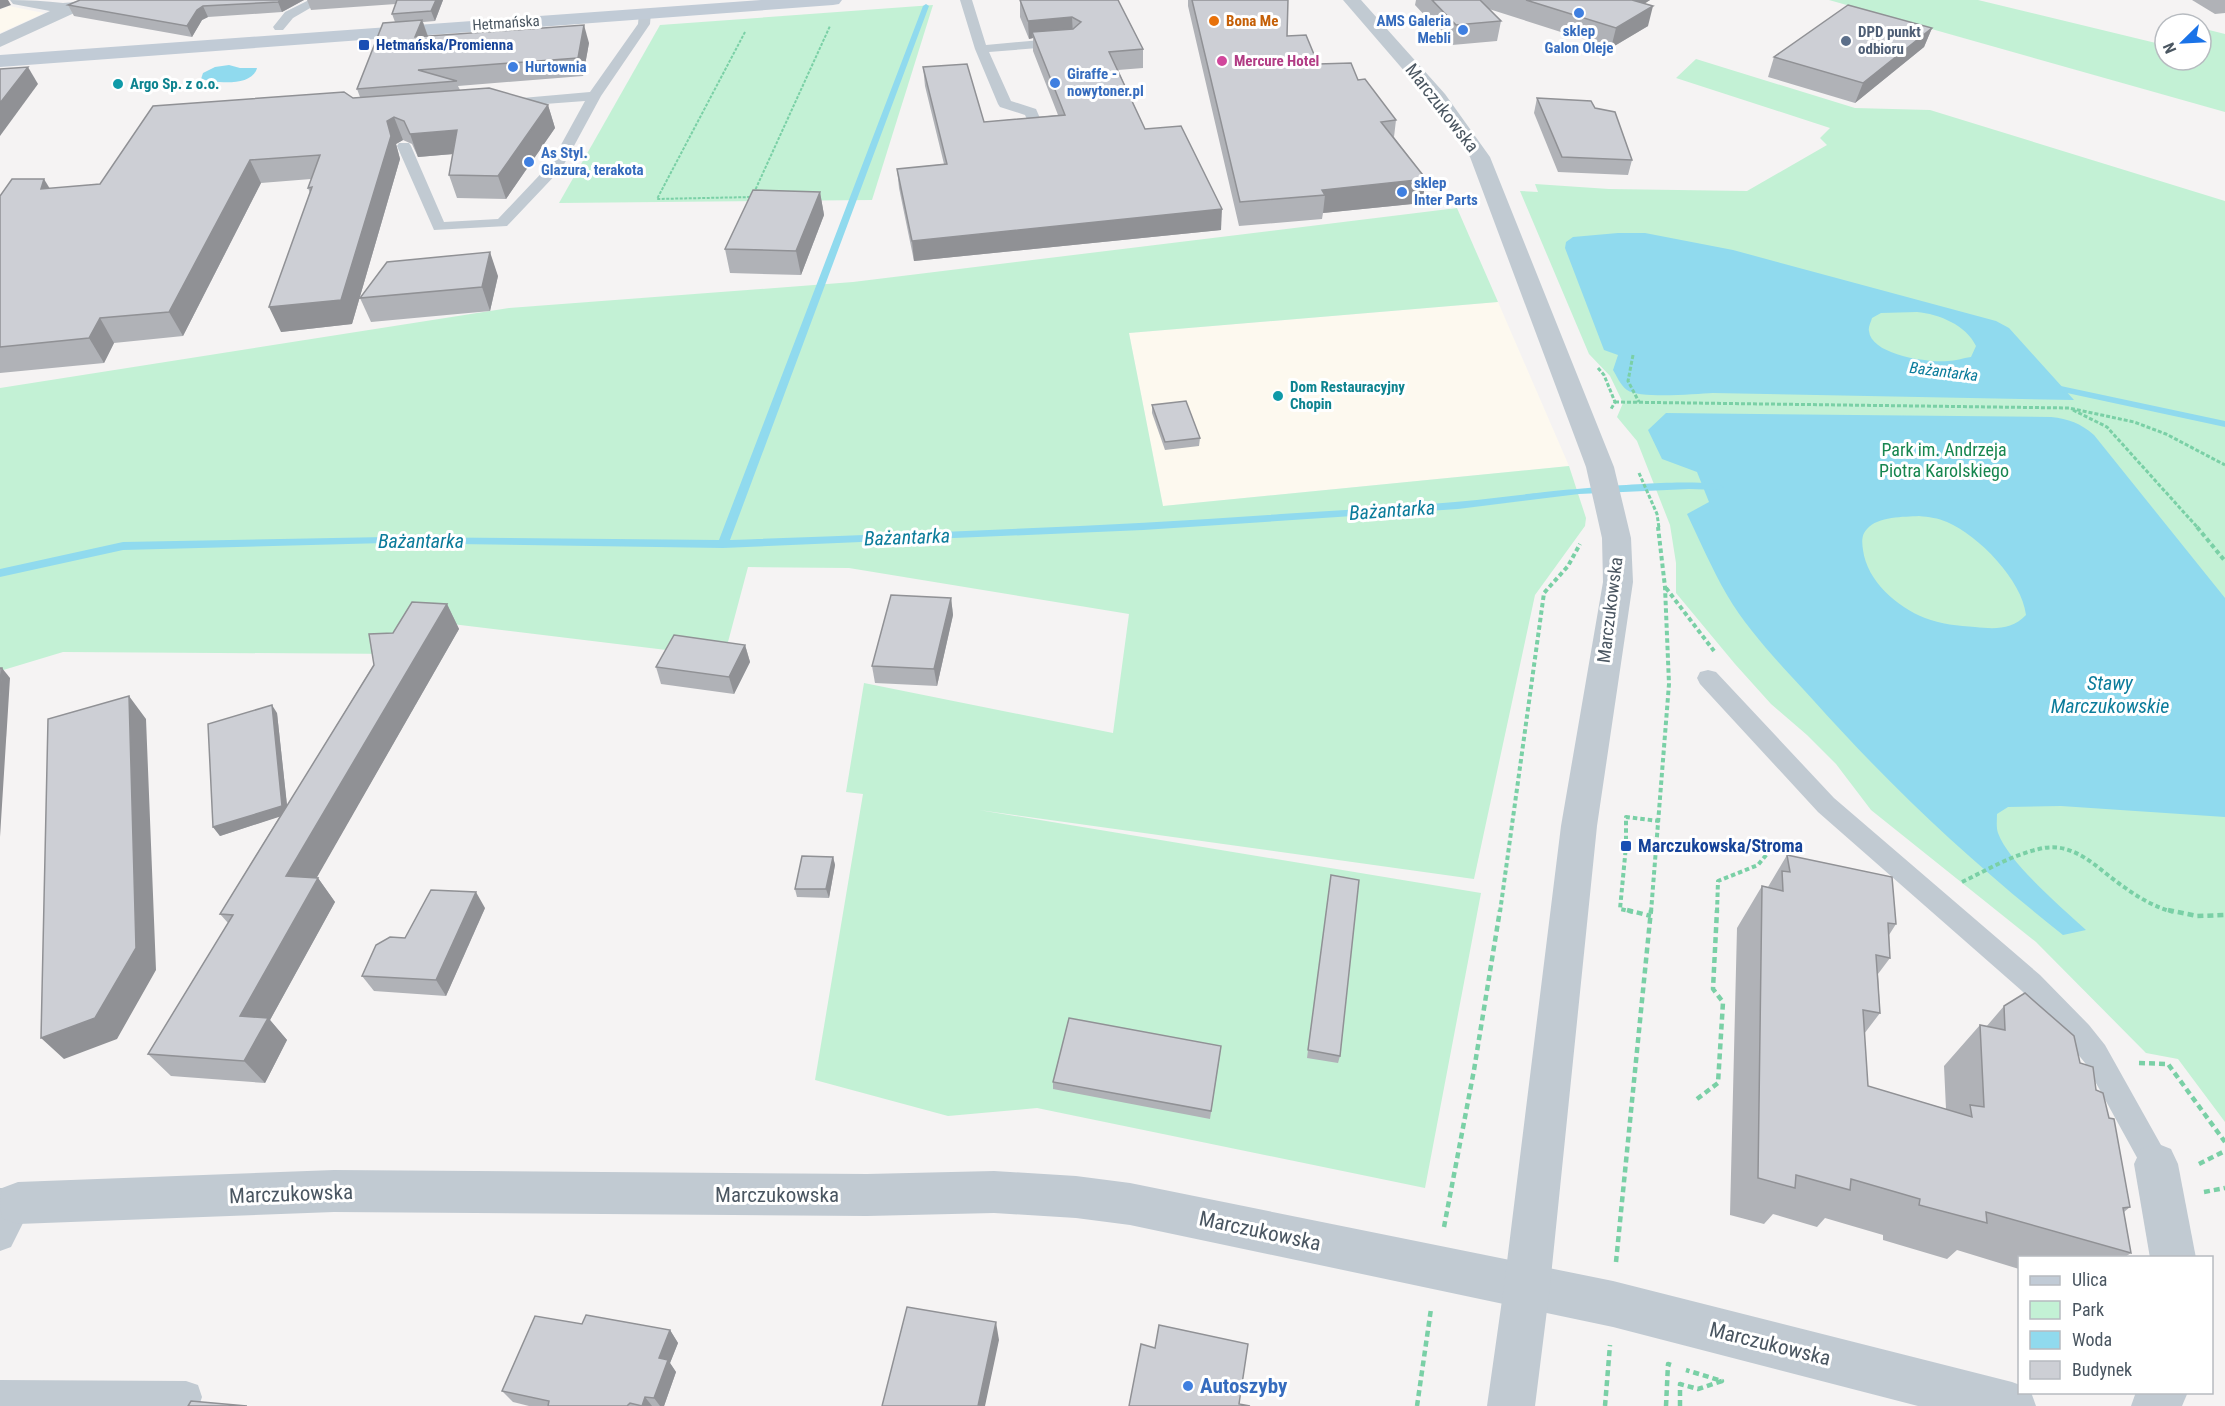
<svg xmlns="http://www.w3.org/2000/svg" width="2225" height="1406" font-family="'Roboto Condensed',sans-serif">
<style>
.commercial{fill:#fdf9ef}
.green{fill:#c3f1d5}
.water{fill:#90daee;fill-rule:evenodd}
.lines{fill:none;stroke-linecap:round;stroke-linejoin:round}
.stream{fill:#90daee;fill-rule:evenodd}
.path-far3{stroke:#7ad0a6;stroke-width:2;stroke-dasharray:3 1.5;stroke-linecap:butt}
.path-far2{stroke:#7ad0a6;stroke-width:3;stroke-dasharray:4 2;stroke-linecap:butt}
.path-far1{stroke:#7ad0a6;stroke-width:4;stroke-dasharray:4.5 3;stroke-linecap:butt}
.path{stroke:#7ad0a6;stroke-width:4.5;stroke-dasharray:6 4;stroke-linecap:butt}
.service{fill:#c1cad2;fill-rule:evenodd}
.minor{fill:#c1cad2;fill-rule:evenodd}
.tertiary{fill:#c1cad2;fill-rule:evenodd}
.secondary{fill:#c1cbd6;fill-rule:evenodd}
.wall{fill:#b0b2b7}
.shaded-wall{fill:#909195}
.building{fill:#cdcfd5;stroke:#909195;stroke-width:1.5}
.shop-dot{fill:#3f7fe0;stroke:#fff;stroke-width:2}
.food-dot{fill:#e8710a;stroke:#fff;stroke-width:2}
.service-dot{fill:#5c6f8a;stroke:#fff;stroke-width:2}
.transit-dot{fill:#1a4fb4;stroke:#fff;stroke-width:2}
.hotel-dot{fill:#d1479c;stroke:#fff;stroke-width:2}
.culture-dot{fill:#0f9aa8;stroke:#fff;stroke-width:2}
.labels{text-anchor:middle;stroke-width:6;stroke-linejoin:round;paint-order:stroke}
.far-food-label{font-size:15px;font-weight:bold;fill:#c56008;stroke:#fff;text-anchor:start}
.far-shop-label{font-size:15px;font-weight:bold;fill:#366cbe;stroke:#fff;text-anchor:start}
.far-street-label{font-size:15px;fill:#4a5661;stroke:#fff}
.far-service-label{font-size:15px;font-weight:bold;fill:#4e5e75;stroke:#fff;text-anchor:start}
.far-transit-label{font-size:15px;font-weight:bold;fill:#164399;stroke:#fff;text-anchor:start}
.far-hotel-label{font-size:15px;font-weight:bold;fill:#b23c85;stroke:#fff;text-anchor:start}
.far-culture-label{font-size:15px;font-weight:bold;fill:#0d838f;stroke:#fff;text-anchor:start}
.far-water-label{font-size:16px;font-style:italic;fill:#0c7c9b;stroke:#fff}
.street-label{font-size:18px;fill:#4a5661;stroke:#fff}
.park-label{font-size:18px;fill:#17864f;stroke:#fff}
.transit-label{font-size:18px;font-weight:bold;fill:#164399;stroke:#fff;text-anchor:start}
.water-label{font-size:20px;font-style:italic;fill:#0c7c9b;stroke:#fff}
.near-street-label{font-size:21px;fill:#4a5661;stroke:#fff}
.near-shop-label{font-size:21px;font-weight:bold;fill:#366cbe;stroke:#fff;text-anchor:start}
</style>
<rect width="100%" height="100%" fill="#f5f3f3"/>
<g class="commercial">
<polygon points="9,6 44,13 0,33 0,10"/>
<polygon points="1498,302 1569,466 1163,506 1129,333"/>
</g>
<g class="green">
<polygon points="1829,0 1978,0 2160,44 2165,41 2165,60 2201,60 2201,28 2225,34 2225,112"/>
<polygon points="933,5 872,200 559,203 660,25"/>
<polygon points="1696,59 1855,108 1930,110 2225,201 2225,1122 2178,1059 2146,1053 2036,942 1871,810 1836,764 1807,735 1771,704 1735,664 1676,593 1676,563 1670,525 1637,441 1617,417 1623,403 1610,376 1589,354 1520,191 1538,192 1535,184 1609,189 1747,191 1827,145 1820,138 1830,128 1676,78"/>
<polygon points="1457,208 1498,302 1129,333 1163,506 1569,466 1586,518 1585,526 1535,595 1474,879 979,810 1481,893 1425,1188 1037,1108 948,1116 815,1080 863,794 846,792 864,683 1113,733 1129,614 849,568 748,567 724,657 427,621 406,654 63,652 0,671 0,388 509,308 853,282"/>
</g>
<g class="water">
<path d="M229,65l11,3h17c-5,19 -41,15 -56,11l2,-6 12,-6z"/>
<path d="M1618,233h27l88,17 263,71 13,7 65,72 -361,-7c-18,1 -73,6 -86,-3 -7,-5 -10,-14 -14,-20l5,-15 -14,-5 -39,-102 1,-6 7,-5zM1917,312c22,2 49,13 59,34l-5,11c-8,1 -16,4 -23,4 -19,2 -77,-6 -79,-30 -1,-4 2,-9 3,-13l9,-5z"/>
<path d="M1666,413l385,4c18,2 29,6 43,18l131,163v219l-164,-11 -53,1 -11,7c0,6 -1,13 1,19 11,30 63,74 88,97l-23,5c-92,-73 -170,-146 -249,-234 -30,-33 -64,-67 -87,-106 -15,-26 -27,-54 -40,-81l22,-12 -12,-30 -35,-13 -14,-29zM1919,516c10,1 19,2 28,6 32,14 75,58 79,93 -14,15 -32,14 -51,12 -16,-1 -35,-3 -50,-9 -28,-11 -58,-37 -62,-68 -1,-7 -2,-15 4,-21 11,-13 37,-12 52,-13z"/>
</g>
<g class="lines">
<g class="stream">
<path d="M926,4l3,2 -199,534c183,-7 367,-13 551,-26 80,-5 160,-9 239,-19 30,-4 188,-20 204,-8l-5,3 -30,-1 -110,5 -121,15 -315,21 -420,18 -337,-5 -263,7 -123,27v-8l123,-27 263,-5 333,3 204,-534z"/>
<polygon points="2056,385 2225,421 2225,427 2053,390 2051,388"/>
</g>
<polyline class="path-far3" points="745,32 657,199 752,197 830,26"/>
<g class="path-far2">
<polyline points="1633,355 1628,381 1639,402"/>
<polyline points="1598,368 1604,375 1615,402 1611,409"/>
<polyline points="1615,402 2069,408 2134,422 2166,434 2225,465"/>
<polyline points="2073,410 2107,427 2198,528"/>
<polyline points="1639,473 1657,514 1659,528"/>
</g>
<g class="path-far1">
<polyline points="2197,527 2225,561"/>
<polyline points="1666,588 1714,651"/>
<path d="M1962,882c25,-12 50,-27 77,-33 36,-9 58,20 85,38 15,11 31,20 49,25"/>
<polyline points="1500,912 1544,593 1568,566 1580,544"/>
<polyline points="1633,912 1620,909 1626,846 1626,817 1659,821"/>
<polyline points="1651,912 1669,684 1665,587 1658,527"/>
<polyline points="1717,912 1718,881 1758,865 1767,854"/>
</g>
<g class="path">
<polyline points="1627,910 1651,916"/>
<polyline points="2168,910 2197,916 2225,915"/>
<polyline points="2139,1063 2168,1064 2225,1142"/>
<polyline points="1697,1099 1718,1083 1723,1002 1713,989 1717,910"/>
<polyline points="2199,1164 2225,1151"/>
<polyline points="2204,1192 2225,1188"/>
<polyline points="1444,1227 1474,1070 1500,910"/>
<polyline points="1616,1262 1651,910"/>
<polyline points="1417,1406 1431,1309"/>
<polyline points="1605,1406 1610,1345"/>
<polyline points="1666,1406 1668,1364 1671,1365"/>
<polyline points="1680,1406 1680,1384 1698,1389 1722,1381 1686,1370"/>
</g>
<g class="service">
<polygon points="309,0 324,0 293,18 283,30 275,30 273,27 285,12"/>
<polygon points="960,0 972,0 986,45 1063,38 1069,42 1063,46 989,52 1011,101 1036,109 1043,125 1041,128 1031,128 1025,115 1000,107 998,104 975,49"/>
<polygon points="645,9 651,13 650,24 601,96 562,168 507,226 434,230 397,146 399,143 409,143 411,146 444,222 498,219 551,163 585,101 503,107 498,106 496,103 498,100 590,92 638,24 639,13"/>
<polygon points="1708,670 1716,672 1834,798 2040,975 2089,1025 2105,1045 2166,1154 2171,1164 2166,1174 2156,1178 2146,1174 2085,1063 2069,1043 2022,991 1818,812 1700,684 1697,678 1700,672"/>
<polygon points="0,1188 18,1188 29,1193 33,1203 11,1247 0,1251"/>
<polygon points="0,1380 186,1381 198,1385 202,1397 199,1406 0,1406"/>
</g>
<g class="minor">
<path d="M10,0c18,0 36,1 53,3 7,0 24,-3 34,-3l-3,4 -94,43v-13l50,-23 -37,-7z"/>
<polygon points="2156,1143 2171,1149 2178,1164 2196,1258 2150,1258 2134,1164 2141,1149"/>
<path d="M334,1170l533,4 127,-3 82,5 54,7 483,98 399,101 8,3v7h11l5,14h-118l-305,-79 -483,-102 -54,-7 -82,-5 -127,3 -533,-4 -316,12 -16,-6c-2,-9 -2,-21 0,-30l16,-6z"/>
<polygon points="2136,1392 2188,1392 2182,1406 2131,1406"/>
</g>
<polygon class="tertiary" points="1343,0 1361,0 1445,94 1490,157 1614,467 1631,538 1633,582 1597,826 1550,1286 1535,1406 1487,1406 1504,1286 1561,826 1603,582 1602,538 1586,467 1470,157 1431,102"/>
<polygon class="secondary" points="761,0 842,0 839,4 833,5 0,67 0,55"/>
</g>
<g class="wall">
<polygon points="304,0 282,12 208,17 202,20 192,37 74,16 68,5"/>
<polygon points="307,0 443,0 435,21 423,22 428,36 589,43 583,76 458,86 460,90 548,105 555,128 506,199 457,198 449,175 453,154 418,157 412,144 403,140 396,144 400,159 352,324 281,332 310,193 308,188 311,179 261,183 183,336 114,343 104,363 0,373 0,196 50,189 100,184 353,98 360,97 357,89 395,22 392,14 396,4 311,10"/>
<polygon points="1020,0 1118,0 1143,49 1143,68 1118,70 1145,129 1221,230 914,261 899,188 897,169 944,164 925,86 923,67 984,122 1058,115 1033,51 1033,38 1029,39 1020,17"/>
<polygon points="1188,0 1288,0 1287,36 1318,64 1358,80 1396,120 1394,137 1426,179 1422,203 1323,213 1322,219 1239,226 1188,6"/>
<polygon points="1416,0 1650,0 1644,4 1648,26 1611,48 1489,9 1501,21 1497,41 1452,45 1415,5"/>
<polygon points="2192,0 2225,0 2225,13 2215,14"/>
<polygon points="1932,28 1924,47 1855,103 1768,77 1774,57"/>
<polygon points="1537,98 1595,108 1632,160 1628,175 1558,172 1534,113"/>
<polygon points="820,192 824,215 801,275 730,273 725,249"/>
<polygon points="498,276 490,311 371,322 360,298"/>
<polygon points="1152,405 1200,438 1199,446 1165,450 1152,413"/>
<polygon points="951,598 953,615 937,686 875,683 872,666"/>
<polygon points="447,604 459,629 316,878 318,878 335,902 270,1020 287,1040 265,1083 171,1076 148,1054 228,923 220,914 280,816 220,836 213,827 277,713 287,806 393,633"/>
<polygon points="745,645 750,662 734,694 661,684 656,667"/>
<polygon points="1787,855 1896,924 1889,935 1890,958 1878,974 1880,1013 1864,1034 1868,1086 1946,1109 1944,1066 1980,1025 1986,1027 2004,1006 2080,1063 2096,1090 2130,1207 2124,1212 2131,1253 2125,1257 2019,1257 2019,1269 1957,1250 1947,1259 1883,1240 1883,1235 1825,1218 1817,1227 1773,1214 1764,1224 1730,1215 1737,928 1762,886 1768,887"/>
<polygon points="833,857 835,865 829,898 797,897 795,889"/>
<polygon points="1331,875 1340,1056 1338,1063 1307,1058"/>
<polygon points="485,908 446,996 374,991 362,976 405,938"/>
<polygon points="1220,1054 1210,1119 1053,1089 1053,1082"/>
<polygon points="582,1324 670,1330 678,1343 670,1363 676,1372 664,1406 529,1406 513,1402 502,1391"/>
</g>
<g class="shaded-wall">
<polygon points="0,0 8,0 11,5 0,9"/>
<polygon points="281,0 304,0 282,12 278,2"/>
<polygon points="436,0 443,0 435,21 431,11"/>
<polygon points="1626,0 1650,0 1622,18"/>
<polygon points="203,6 208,17 202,20 192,37 187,26 197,10"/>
<polygon points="1653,6 1648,26 1611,48 1616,28"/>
<polygon points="1072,17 1073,35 1032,32 1033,38 1029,39 1028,21"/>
<polygon points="422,20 428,37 415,37"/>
<polygon points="584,25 589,43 583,76 578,58"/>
<polygon points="1932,28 1924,47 1855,103 1863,83"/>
<polygon points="28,67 38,84 0,136 0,103"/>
<polygon points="548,105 555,128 506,199 498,176"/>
<polygon points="394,117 403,140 396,144 400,159 352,324 281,332 269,307 387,121"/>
<polygon points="457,130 465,153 418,157 410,134"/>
<polygon points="250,160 261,183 183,336 169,312"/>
<polygon points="44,179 58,202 41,189"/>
<polygon points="1426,179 1422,203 1323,213 1325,195 1322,190"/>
<polygon points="820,192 824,215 801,275 796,251"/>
<polygon points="1222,209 1221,230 914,261 912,241"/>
<polygon points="490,252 498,276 490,311 482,287"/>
<polygon points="100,318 114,343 104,363 89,338"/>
<polygon points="951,598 953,615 937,686 934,669"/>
<polygon points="447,604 459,629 304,900 286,876"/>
<polygon points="745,645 750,662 734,694 729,677"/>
<polygon points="2,668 10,678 0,837 0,696"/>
<polygon points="129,696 146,719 156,970 117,1039 64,1059 41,1038 135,933"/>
<polygon points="272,705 277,713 288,814 220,836 213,827"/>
<polygon points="833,857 835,865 829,898 826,889"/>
<polygon points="318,878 335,902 270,1020 287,1040 265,1083 244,1061 240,1016"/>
<polygon points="476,892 485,908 446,996 436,980"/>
<polygon points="996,1322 999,1340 985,1406 978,1406"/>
<polygon points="670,1330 678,1343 670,1363 676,1372 664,1406 660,1406 654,1398 659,1358"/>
<polygon points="645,1397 652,1406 642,1406"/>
</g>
<g class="building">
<polygon points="80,0 281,0 278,2 203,6 197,10 187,26 68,5"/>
<polygon points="397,0 436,0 431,11 392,14"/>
<polygon points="1020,0 1118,0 1143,49 1109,52 1145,129 1181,126 1222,209 912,241 897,169 947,164 923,67 967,64 984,122 1065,115 1032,32 1073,29 1081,22 1072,17 1028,21"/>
<polygon points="1192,0 1288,0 1287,36 1306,35 1318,64 1351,63 1358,80 1365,79 1396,120 1381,122 1426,179 1322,190 1325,195 1240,202"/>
<polygon points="1432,0 1480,0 1501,21 1456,25"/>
<polygon points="1526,0 1632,0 1653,6 1616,28"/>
<polygon points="1848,5 1932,28 1863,83 1774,57"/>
<polygon points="422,20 415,37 584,25 578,58 418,70 457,81 357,89 383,23"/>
<polygon points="28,67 0,103 0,69"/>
<polygon points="489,88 548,105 498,176 449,175 457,130 410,134 404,121 394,117 387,121 391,136 341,300 269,307 312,187 308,188 320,155 250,160 169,312 100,318 89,338 0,347 0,196 12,179 44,179 41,189 100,184 153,106 344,92 353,98"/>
<polygon points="1537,98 1591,101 1595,108 1615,112 1632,160 1562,157"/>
<polygon points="753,190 820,192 796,251 725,249"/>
<polygon points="490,252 482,287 360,298 387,262"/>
<polygon points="1186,401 1200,438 1165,442 1152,405"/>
<polygon points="891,595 951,598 934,669 872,666"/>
<polygon points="412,602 447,604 286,876 318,878 240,1016 268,1018 244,1061 148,1054 233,915 220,914 374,665 369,634 393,633"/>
<polygon points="674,635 745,645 729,677 656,667"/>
<polygon points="0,668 2,668 0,696"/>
<polygon points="129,696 136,948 95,1018 41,1038 48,719"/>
<polygon points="272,705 282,806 213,827 208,724"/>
<polygon points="1787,855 1892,877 1896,924 1888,923 1890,958 1876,955 1880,1013 1863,1010 1868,1086 1972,1117 1970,1105 1984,1107 1980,1025 2005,1030 2004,1006 2025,993 2074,1036 2080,1063 2093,1067 2096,1090 2103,1093 2109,1118 2114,1119 2130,1207 2123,1208 2131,1253 1986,1212 1987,1223 1919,1205 1920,1199 1851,1179 1850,1190 1796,1175 1795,1188 1758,1178 1762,886 1783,891 1782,871 1790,872"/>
<polygon points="802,856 833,857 826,889 795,889"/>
<polygon points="1331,875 1359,880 1340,1056 1308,1050"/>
<polygon points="431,890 476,892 436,980 362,976 376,945 390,937 405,938"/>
<polygon points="1069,1018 1221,1046 1211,1111 1053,1082"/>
<polygon points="907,1307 996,1322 978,1406 882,1406"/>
<polygon points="586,1315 670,1330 659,1358 668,1360 654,1398 645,1397 642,1406 630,1403 627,1406 548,1406 549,1401 502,1391 535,1316 582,1324"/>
<polygon points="1159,1325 1248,1344 1239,1404 1250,1406 1129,1406 1141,1344 1155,1348"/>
<polygon points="191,1401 247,1406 188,1406"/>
</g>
<g class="shop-dot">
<circle cx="1579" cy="13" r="6"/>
<circle cx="1463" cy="30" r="6"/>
<circle cx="513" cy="67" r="6"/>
<circle cx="1055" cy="83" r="6"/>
<circle cx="529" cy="162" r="6"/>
<circle cx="1402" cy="192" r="6"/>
<circle cx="1188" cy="1386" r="6"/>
</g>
<circle class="food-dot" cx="1214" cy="21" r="6"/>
<circle class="service-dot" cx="1846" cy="41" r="6"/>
<g class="transit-dot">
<rect x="358" y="39" width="12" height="12" rx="3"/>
<rect x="1620" y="840" width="12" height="12" rx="3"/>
</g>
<circle class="hotel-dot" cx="1222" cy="61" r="6"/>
<g class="culture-dot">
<circle cx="118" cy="84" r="6"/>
<circle cx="1278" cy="396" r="6"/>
</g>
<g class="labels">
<g class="far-food-label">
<text x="1226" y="26">Bona Me</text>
</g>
<g class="far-shop-label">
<text x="1451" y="26" text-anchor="end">AMS Galeria<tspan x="1451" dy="17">Mebli</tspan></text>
<text x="1579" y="36" text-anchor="middle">sklep<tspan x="1579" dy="17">Galon Oleje</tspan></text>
<text x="525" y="72">Hurtownia</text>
<text x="1067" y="79">Giraffe -<tspan x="1067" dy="17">nowytoner.pl</tspan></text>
<text x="541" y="158">As Styl.<tspan x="541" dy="17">Glazura, terakota</tspan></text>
<text x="1414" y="188">sklep<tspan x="1414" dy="17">Inter Parts</tspan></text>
</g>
<g class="far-street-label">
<text transform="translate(506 23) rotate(-4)" y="5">Hetmańska</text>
</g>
<g class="far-service-label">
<text x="1858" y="37">DPD punkt<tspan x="1858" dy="17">odbioru</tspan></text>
</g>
<g class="far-transit-label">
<text x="376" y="50">Hetmańska/Promienna</text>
</g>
<g class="far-hotel-label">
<text x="1234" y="66">Mercure Hotel</text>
</g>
<g class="far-culture-label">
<text x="130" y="89">Argo Sp. z o.o.</text>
<text x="1290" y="392">Dom Restauracyjny<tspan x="1290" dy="17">Chopin</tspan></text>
</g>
<g class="far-water-label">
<text transform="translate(1944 371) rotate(7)" y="6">Bażantarka</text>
</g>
<g class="street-label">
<text transform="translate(1442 108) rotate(52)" y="6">Marczukowska</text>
<text transform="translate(1610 610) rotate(-83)" y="6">Marczukowska</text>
</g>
<g class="park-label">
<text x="1944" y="456">Park im. Andrzeja<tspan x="1944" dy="21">Piotra Karolskiego</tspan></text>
</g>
<g class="transit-label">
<text x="1638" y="852">Marczukowska/Stroma</text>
</g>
<g class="water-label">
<text transform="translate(1392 510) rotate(-4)" y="7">Bażantarka</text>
<text transform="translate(907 537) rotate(-2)" y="7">Bażantarka</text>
<text x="421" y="548">Bażantarka</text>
<text x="2110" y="690">Stawy<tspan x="2110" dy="23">Marczukowskie</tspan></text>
</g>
<g class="near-street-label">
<text transform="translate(291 1194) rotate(-2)" y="7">Marczukowska</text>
<text x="777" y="1202">Marczukowska</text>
<text transform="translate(1260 1231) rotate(12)" y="7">Marczukowska</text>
<text transform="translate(1770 1344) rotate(14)" y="7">Marczukowska</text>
</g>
<g class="near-shop-label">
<text x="1200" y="1393">Autoszyby</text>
</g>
</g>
<rect x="2018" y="1256" width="195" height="138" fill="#ffffff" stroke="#b7bbc0" stroke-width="1.5"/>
<rect x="2030" y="1276" width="30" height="9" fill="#c1cbd6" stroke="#b7bbc0" stroke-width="1.5"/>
<text x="2072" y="1286" font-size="18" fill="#4a5661">Ulica</text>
<rect x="2030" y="1301" width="30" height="18" fill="#c3f1d5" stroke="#b7bbc0" stroke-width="1.5"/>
<text x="2072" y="1316" font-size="18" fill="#4a5661">Park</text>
<rect x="2030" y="1331" width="30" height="18" fill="#90daee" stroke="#b7bbc0" stroke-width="1.5"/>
<text x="2072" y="1346" font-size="18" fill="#4a5661">Woda</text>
<rect x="2030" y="1361" width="30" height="18" fill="#cdcfd5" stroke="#b7bbc0" stroke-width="1.5"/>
<text x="2072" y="1376" font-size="18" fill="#4a5661">Budynek</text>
<g transform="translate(2183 42) rotate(246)"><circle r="28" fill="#ffffff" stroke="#b7bbc0" stroke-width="1.5"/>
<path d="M0-4.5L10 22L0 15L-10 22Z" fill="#1a73e8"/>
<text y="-9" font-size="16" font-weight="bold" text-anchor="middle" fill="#4a5661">N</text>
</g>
</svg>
